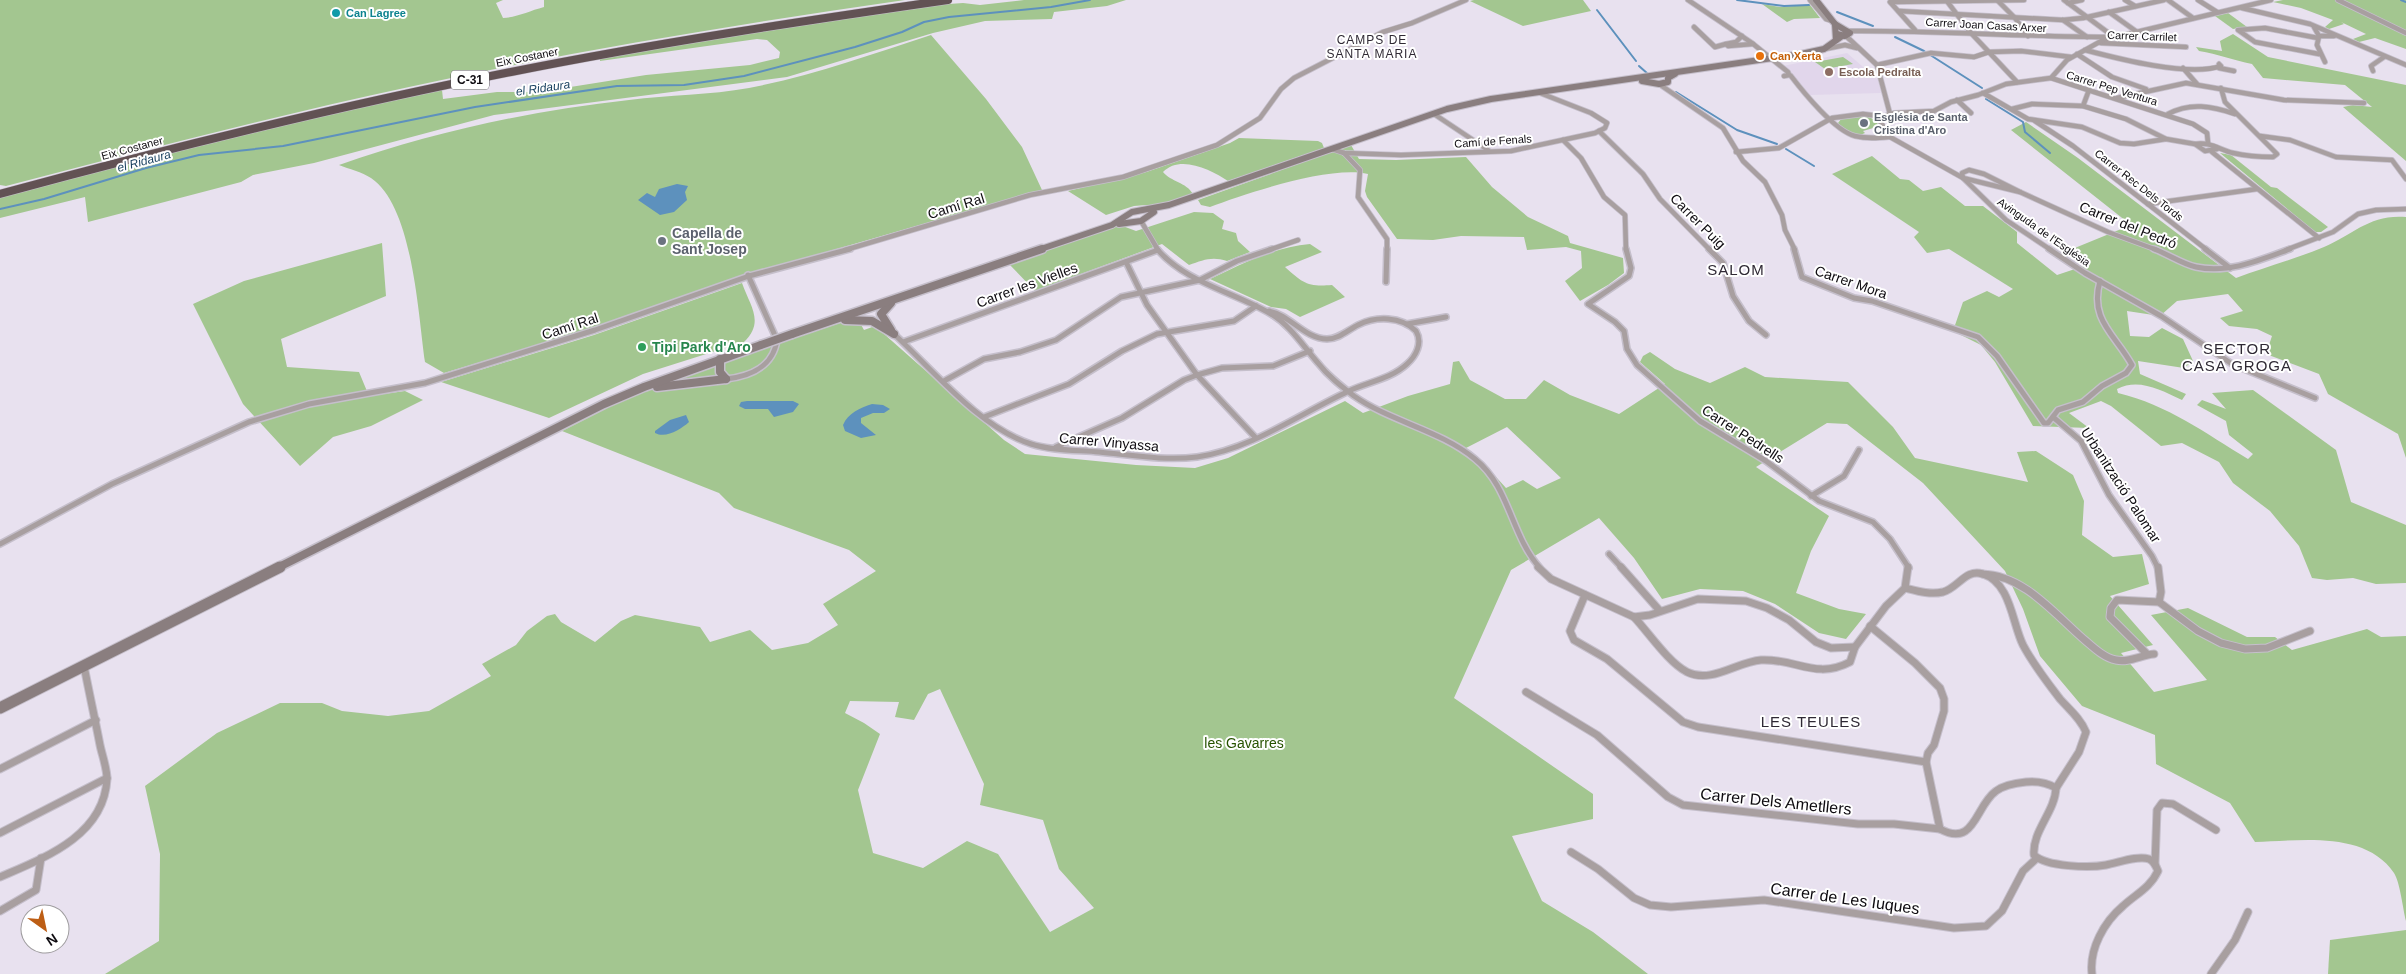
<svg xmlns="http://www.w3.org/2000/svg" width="2406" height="974" font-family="Arial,sans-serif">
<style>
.built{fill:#e1d6eb}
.green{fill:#a3c690;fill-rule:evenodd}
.water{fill:#5d91bd}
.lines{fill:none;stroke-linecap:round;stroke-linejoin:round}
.stream{stroke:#5d91bd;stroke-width:2}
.street-far2-casing{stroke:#c5bfcb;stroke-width:6}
.street-far1-casing{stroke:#c5bfcb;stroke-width:8}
.street-casing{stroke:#c5bfcb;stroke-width:9}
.secondary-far2-casing{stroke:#c5bfcb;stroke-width:8}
.secondary-far1-casing{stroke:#c5bfcb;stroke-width:11}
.secondary-casing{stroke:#c5bfcb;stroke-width:13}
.highway-casing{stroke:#c5bfcb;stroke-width:9}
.street-far2{stroke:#a89fa0;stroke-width:4.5}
.street-far1{stroke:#a89fa0;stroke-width:5}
.street{stroke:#a89fa0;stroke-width:7}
.secondary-far2{stroke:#8a7e7f;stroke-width:6}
.secondary-far1{stroke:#8a7e7f;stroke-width:8}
.secondary{stroke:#8a7e7f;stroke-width:11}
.highway{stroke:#625254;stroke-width:8}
.secondary-bridge-casing{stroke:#c5bfcb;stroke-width:11;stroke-linecap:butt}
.secondary-bridge{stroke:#8a7e7f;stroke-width:8}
.culture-dot{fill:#0f9aa8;stroke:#fff;stroke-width:2}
.food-dot{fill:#e8710a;stroke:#fff;stroke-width:2}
.education-dot{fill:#8d6e63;stroke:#fff;stroke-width:2}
.worship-dot{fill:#6b7280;stroke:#fff;stroke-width:2}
.leisure-dot{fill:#2e9e5b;stroke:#fff;stroke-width:2}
.labels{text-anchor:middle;stroke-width:4;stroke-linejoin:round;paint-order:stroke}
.far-culture-label{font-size:11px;font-weight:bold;fill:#0d838f;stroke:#fff;text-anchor:start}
.far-street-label{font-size:11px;fill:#0e0b10;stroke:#fff}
.far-food-label{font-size:11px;font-weight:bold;fill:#c56008;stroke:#fff;text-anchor:start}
.far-education-label{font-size:11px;font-weight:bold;fill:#785e54;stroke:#fff;text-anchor:start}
.far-worship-label{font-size:11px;font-weight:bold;fill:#5b616d;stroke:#fff;text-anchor:start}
.far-neighbourhood-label{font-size:12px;letter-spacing:1px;fill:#2f2934;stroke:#fff}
.shield{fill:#fff;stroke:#565458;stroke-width:1}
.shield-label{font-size:12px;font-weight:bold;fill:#0e0b10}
.far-water-label{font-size:12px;font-style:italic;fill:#173f5e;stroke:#fff}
.street-label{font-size:14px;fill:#0e0b10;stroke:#fff}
.worship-label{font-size:14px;font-weight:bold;fill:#5b616d;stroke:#fff;text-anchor:start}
.leisure-label{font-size:14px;font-weight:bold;fill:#27864d;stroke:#fff;text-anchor:start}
.park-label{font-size:14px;fill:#275300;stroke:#fff}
.neighbourhood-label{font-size:15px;letter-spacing:1px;fill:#2f2934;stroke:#fff}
.near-street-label{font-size:16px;fill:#0e0b10;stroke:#fff}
</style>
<rect width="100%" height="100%" fill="#e8e1ef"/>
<polygon class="built" points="1847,53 1878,80 1881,93 1810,95 1783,66"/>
<g class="green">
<path d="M0,0h503l-7,3 7,15c15,-1 26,-7 41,-11v-7h361c-166,24 -332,51 -496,87 -135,29 -269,64 -403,99l-6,-1z"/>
<path d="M1024,0h102l-19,6 -53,6 -2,7 -67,2 -52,12 -146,44 -293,38 -180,48 -61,12 -12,7 -153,40 -3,-25 -85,21v-21c146,-40 294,-79 442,-107l1,9 54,-7h42l107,-17 104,-10 29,-7 1,-6 -13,-12 -10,-1 -157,22v-3l225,-37 110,-16 28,-2 17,2z"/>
<polygon points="1474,0 1583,0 1591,11 1523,26 1470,1"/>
<polygon points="2283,0 2406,0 2406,49 2375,38 2359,42 2353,39 2366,34 2341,22 2344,24 2329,29 2325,27 2333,20 2301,8 2273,2"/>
<polygon points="1762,4 1780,7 1810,5 1820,18 1794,19 1787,22"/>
<polygon points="2228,13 2247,27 2233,29 2215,16"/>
<path d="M2233,34l35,23 138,28v76l-63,-54 10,-2 19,2 -27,-22 -82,-7 -11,-14c-19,-4 -34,-10 -53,-13l-3,-4 26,4 -2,-10z"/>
<path d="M931,35l55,64 36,48 20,43 -303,87 -141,50 -154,46 -19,-11c-7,-48 -12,-156 -54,-184 -9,-6 -22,-9 -32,-13 94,-33 191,-54 290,-65 40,-5 81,-5 120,-12 62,-12 121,-33 182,-53z"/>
<polygon points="1843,57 1853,64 1825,69 1815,62"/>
<polygon points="1865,115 1873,119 1880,126 1863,131 1865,133 1858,136 1841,127 1838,123 1842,118"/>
<path d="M2026,122l52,36 158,120c29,-11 59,-19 88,-31 30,-13 46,-33 82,-30v241l-8,-24 -70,-40 -9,-20 -53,-20 6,-18 -15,-7 -28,-3 -9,-8 23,-7 -15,-17 -51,7 -17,15 -33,-5 3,25 19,1 13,-9 21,11 10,22 -9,7 -46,-7 2,13 46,20 -4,6c-22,-10 -43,-22 -65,-11l1,4c50,12 87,40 130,66l5,-5 -24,-19 -3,-14 -29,-16 5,-5 24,9 -14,-16 41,-3 83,60 15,52 55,23v58l-30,1 -23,-6 -26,2 -15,-2 -13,-32 -29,-35 -37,-28 -14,-21 -37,-19 -21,3 -50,-40 -10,-5 -32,12 20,15 -56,-2 -38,-64 -14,-17 -28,-14 10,-29 24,-11 12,6 14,-8 -64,-40 -22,4 -13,-16 5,-5 -87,-58 40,-18 28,23 9,1 14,11 18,-4 24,19h18l34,26v11l40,32 27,-9 -19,-14 66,-27 -120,-95z"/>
<path d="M1239,138l79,3 4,2 2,5 -96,33c-16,-11 -48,-27 -65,-9 8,10 23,10 30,22l-39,13 -8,-2 -12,1 -28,9 -38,-24 78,-19 84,-29z"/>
<path d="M1351,145l8,14 37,1 70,-3 26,30 36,30 40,19 2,7 53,15 1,15 -16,12 -28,16 -15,-20 17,-13 -1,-17 -15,-4 -39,3 -3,-13 -63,-1 -28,4 -36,-1 -30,-42 -2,-6 3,-17c-37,-9 -121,19 -158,33l-9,-2 -3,-5z"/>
<polygon points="2220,153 2231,155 2271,187 2277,188 2328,227 2321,232 2315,232"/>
<path d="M1194,212l19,1 11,8 -2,8 14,4 2,8 12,11 -23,9c-15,-5 -24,-1 -38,4l-27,-21 -127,47 -26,-27 111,-39 16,6z"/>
<polygon points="382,243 386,296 281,339 287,367 359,372 369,396 405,391 423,400 371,426 333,437 300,466 243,404 193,304 244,281"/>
<path d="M1310,244l12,8 -37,15c18,16 22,20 47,18l13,12 -45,20 -14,-8 -15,-2 -61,-28c32,-15 64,-32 100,-35z"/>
<path d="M742,283c8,23 23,39 2,59l-101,32 -94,44 -108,-36 153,-47z"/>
<path d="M843,322l17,1 4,7 11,-4 129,114 21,14 111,11 59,3 33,-10 117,-57 18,12 45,-17 42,-12 3,-22 6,-1 11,19 35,19h21l18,-19 26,15 49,19 46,-30 -25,-22 3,-6 7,-4 25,17 35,14 35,-16 20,10 83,5 45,45 22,31 113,24 -11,-30 19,-1 37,24 11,26 -2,34 31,22 29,-3 7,30 -39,12 43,49 -32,8 33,39 53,-12 -56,-65 37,-7 59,29h28l17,13 75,-21 14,8 25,-1v285c-3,-12 -6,-39 -12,-48 -29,-43 -95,-32 -139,-31l-25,-39 -74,-39 -1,-29 -73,-29 -42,-50 -17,-47 -18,-38 -82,-88 -76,-59 -20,-1 -71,44 73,49 -18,35 -15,42 43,16 27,5 -20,25 -27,-6 -44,-29 -32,-13 -43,-2 -38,10 -28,-41 -35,-40 -88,52 -57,128 139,96v25l-81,17 30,65 51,31 55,42h-1543l54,-33 1,-87 -15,-68 72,-53 63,-30h42l20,8 46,5 41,-5 62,-35 -9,-12 34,-19 11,-14 20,-15 8,-2 6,8 34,20 26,-21 14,-6 65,12 10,15 40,-12 22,20 36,-7 30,-18 -15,-21 53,-33 -27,-21 -115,-42 -15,-15 -157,-62 65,-33 51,-21zM1507,427l54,51 -24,11 -14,-9 -17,8 -28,-31 -14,-8zM940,689l44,95 -4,21 63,15 16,49 35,39 -44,24 -52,-78 -31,-13 -44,27 -50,-15 -15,-63 22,-56 -16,-11 -19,-10 5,-12 49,1 -4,15 19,3 14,-26z"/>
<polygon points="2406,930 2406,974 2328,974 2330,940"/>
</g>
<g class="water">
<polygon points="677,184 688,186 685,192 687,200 674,212 660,215 638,200 647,193 655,197 659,189"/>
<polygon points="747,401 793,401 799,404 793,412 774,417 768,409 745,409 739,406 741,402"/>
<path d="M872,404l11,1 7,4 -6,4h-11l-12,5v5l15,12 -15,3 -16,-7 -2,-6c5,-12 17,-17 29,-21z"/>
<path d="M686,415l3,7c-8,7 -23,17 -34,11v-2l15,-11z"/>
</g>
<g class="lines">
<g class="stream">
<polyline points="1737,0 1784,6 1809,5"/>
<polyline points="2401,0 2406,2"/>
<polyline points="1597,10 1636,61"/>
<polyline points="1837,12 1873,26"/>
<polyline points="1895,37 1924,51 1982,88"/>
<polyline points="1639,66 1648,74"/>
<polyline points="1676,92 1737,130 1777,144"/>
<polyline points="1986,99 2023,122 2025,132 2050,153"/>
<polyline points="1786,149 1814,166"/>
<polyline points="0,209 44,199 146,168 199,155 283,146 475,107 617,86 684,85 744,76 855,47 902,32 924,22 949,17 1051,7 1090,0"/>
</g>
<defs>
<g id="street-far2">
<polyline points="1688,0 1752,43 1788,72 1789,75 1784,76"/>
<polyline points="1810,0 1826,19 1832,21"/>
<polyline points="1946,0 1971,33 2017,82"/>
<polyline points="1997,0 2015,18 2028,36"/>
<polyline points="2064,0 2114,37"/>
<polyline points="2125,0 2135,6"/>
<polyline points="2168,0 2193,18"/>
<polyline points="2198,0 2217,12"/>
<polyline points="2338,0 2406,33"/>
<polyline points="1890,2 1915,30"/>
<polyline points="1891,2 2024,0"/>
<polyline points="2068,3 2082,0"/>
<polyline points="2242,8 2310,24 2406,65"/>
<polyline points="1899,11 2063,20 2083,18 2164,0"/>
<polyline points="2109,12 2137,32"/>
<polyline points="2063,20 2087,37"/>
<polyline points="1694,27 1715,47 1726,44"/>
<polyline points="2314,27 2319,36 2334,36"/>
<path d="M1847,31c87,-1 173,6 260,6"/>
<polyline points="1742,36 1736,42 1726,44 1728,46 1753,44"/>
<polyline points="1846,36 1877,65 1890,114"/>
<polyline points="2319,36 2317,45 2325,62"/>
<polyline points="2318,38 2265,28 2238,30 2255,42 2319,54"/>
<polyline points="2101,43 2186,47"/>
<polyline points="1825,49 1845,45 1857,48"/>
<path d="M2085,50c34,9 104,27 136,16l-2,-2"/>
<polyline points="2077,54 2112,77 2146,89"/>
<polyline points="1877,65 1931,53 1974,57 1989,52 2021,51 2071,57"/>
<polyline points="2183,68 2197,84"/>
<polyline points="2219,68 2234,71"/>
<polyline points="2373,71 2371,66 2384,57"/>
<path d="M1791,76c13,17 44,55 64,60 12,3 23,2 35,1"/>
<polyline points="2051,78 2193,124 2207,133 2208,143"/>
<polyline points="1659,84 1723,128 1743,161 1765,182 1782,215 1785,230 1795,250"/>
<polyline points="1983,93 2028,119 2082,127 2120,143 2134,144 2166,139"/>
<polyline points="2117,98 2186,83 2284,100 2364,103"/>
<polyline points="1957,100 1971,113"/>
<polyline points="2083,106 2089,90"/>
<polyline points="2012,109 2032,104 2083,106 2126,119 2166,139 2195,144"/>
<polyline points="1434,114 1488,150"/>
<path d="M2168,114c22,-12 44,-8 67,0"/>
<polyline points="2035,121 2073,146 2207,250"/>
<polyline points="1599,131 1643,174 1660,199 1710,250"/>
<polyline points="2260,136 2290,140 2336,157 2392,160 2406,179"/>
<polyline points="1563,140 1581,158 1604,197 1625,215 1626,250"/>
<polyline points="1332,149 1344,153 1401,155 1511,151 1595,133 1605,128 1607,123 1591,113 1540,93"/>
<path d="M2217,149l-12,2 -10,-7c14,-3 25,6 38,9 13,3 27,4 40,4l4,-3 -52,-52 -4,-14"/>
<polyline points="1736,152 1779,148 1832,118 1863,114 1879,116"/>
<polyline points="2212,152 2319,238"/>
<polyline points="1344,153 1360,170 1358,197 1387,239 1387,250"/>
<polygon points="1969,170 1984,174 2020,192 1963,178 1962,173"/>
<polyline points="2020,192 2108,232 2157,250"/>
<polyline points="2148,204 2257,189"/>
<polyline points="1141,221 1158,250"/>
<polyline points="845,250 1030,195 1123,177 1217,145 1260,118 1281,89 1294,78 1383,32 1412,23 1466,0"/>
<polyline points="1269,250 1298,240"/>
<polyline points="2051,250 2006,220 1963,178 1890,137 1878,118 1894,113 1934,111 1951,102 1978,95 2006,84 2051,78 2067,60 2103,40 2271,0"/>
<polyline points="2286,250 2333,232 2358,214 2376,210 2406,209"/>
</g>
<g id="street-far1">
<path d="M1157,249c29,34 77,43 114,65 20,12 32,32 47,49 10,13 23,23 36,33 37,26 86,34 121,63 35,28 36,77 65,109"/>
<polyline points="1626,249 1631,268 1629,276 1588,304 1615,322 1624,331 1627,349 1637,365 1700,421 1766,461 1819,501 1873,522 1890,539 1909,568"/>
<polyline points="1709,249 1723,263 1733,296 1749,321 1766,335"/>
<path d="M1794,249l8,28 52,21 18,3 106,36 19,19 47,67h4l10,-13 25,-8 19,-16 24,-13 6,-8c-17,-31 -43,-45 -32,-84"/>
<polyline points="2049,249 2085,273 2161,316 2232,364 2315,398"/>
<path d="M2154,249c14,5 28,15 42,18 32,7 64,-7 94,-18"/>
<polyline points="2205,249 2230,268"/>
<polyline points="1126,262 1147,305 1197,375 1255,437"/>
<polyline points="1386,282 1387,249"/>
<polyline points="1407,324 1446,317"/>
<path d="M894,334c40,37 85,93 137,110 22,7 46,6 68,8 32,3 66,9 98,5 55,-8 102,-43 152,-66 19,-9 42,-12 58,-27 9,-8 16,-21 9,-33 -15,-15 -40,-15 -58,-6 -10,5 -19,14 -31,14 -22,0 -37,-24 -58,-28"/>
<polyline points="903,342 1158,250"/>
<path d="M726,379c25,-3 47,-12 51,-39l-29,-65"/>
<polyline points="944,381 984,359 1020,352 1056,340 1121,297 1200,280 1237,261 1272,249"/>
<polyline points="984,417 1069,384 1122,351 1157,334 1234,321 1256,306"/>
<polyline points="2053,417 2081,441 2109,495 2152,556 2158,568"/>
<polyline points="1056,447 1122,418 1184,380 1197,375 1222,368 1273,366 1310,351"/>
<polyline points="1811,496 1844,476 1859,450"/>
<polyline points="0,544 112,484 249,422 309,404 425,383 595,330 749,276 850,249"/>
<polyline points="1609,554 1622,568"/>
</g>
<g id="street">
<polyline points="1538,567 1551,579 1634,617 1650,615 1698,599 1746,601 1767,608 1789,620 1816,642 1831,648 1855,647"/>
<polyline points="1621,567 1660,611"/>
<polyline points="2158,567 2161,592 2159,602"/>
<path d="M1982,574c43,1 74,42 105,68 8,7 18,16 29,18 13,3 25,-5 38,-6"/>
<path d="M1905,588c12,3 25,7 38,4 15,-4 23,-24 40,-18 28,9 29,49 40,71 10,19 24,37 37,54 9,10 21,20 26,33l-7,20 -23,36"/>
<polyline points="1585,595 1570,631 1574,640 1607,659 1683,722 1698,727 1926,762"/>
<path d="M1634,617c15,16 34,45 53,55 25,12 49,-10 74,-12 34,-2 55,20 89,2l5,-15 31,-41 19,-18 3,-21"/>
<path d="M1870,626l45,37 25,25 4,11v12l-10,34 -6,8 -2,9 14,67c35,19 35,-23 56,-38 8,-6 20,-8 30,-9 11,-1 20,0 30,6 -1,24 -24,43 -22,67 12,12 56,13 72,10 12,-2 31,-10 43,-6 5,2 7,7 9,12 -8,17 -22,23 -35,35 -19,16 -34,43 -31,68"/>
<polyline points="2147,654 2110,617 2111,608 2117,600 2159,602 2198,631 2221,643 2245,649 2267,648 2310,631"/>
<polyline points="1526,692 1597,735 1668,797 1683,805 1858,824 1894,824 1940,829"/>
<polyline points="0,769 96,720"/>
<polyline points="0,833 107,778"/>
<polyline points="1571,852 1598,869 1634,898 1650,905 1671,907 1764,900 1954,928 1986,926 2002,911 2023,871 2036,859"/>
<polyline points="2155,864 2157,810 2162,803 2173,804 2216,830"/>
<path d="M0,877c44,-19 104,-41 107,-98 0,-11 -5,-24 -7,-34 -5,-26 -11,-53 -16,-79"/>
<polyline points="0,911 36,890 41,858"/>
<polyline points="2211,974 2235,940 2248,912"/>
</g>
<g id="secondary-far2">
<polyline points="1816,0 1835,24 1836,40"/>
<polyline points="1835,24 1850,33 1845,36 1837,34"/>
<polyline points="1642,81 1659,84 1668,82 1668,78 1675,74"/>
<polyline points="1119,224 1141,221 1154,212"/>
<polyline points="1038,250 1112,225 1132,212 1169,205 1447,109 1491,99 1801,54 1824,49 1842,36"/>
</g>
<g id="secondary-far1">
<polyline points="891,303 881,314 891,330"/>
<polyline points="845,320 872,321 894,334"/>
<polyline points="792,334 1042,249"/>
<polyline points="720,359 720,372 726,379"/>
<polyline points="657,387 726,379"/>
<polyline points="277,568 604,404 644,387 761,345"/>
</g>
<polyline id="secondary" points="0,708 280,567"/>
<path id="highway" d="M0,194c169,-46 339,-88 511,-122 145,-29 291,-51 437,-72"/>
</defs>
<use href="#street-far2" class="street-far2-casing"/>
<use href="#street-far1" class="street-far1-casing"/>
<use href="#street" class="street-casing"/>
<use href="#secondary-far2" class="secondary-far2-casing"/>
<use href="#secondary-far1" class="secondary-far1-casing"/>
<use href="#secondary" class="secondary-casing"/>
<use href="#highway" class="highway-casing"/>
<use href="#street-far2" class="street-far2"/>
<use href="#street-far1" class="street-far1"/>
<use href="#street" class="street"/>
<use href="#secondary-far2" class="secondary-far2"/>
<use href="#secondary-far1" class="secondary-far1"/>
<use href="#secondary" class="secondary"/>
<use href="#highway" class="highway"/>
<defs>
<polyline id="secondary-bridge" points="761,345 792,334"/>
</defs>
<use href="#secondary-bridge" class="secondary-bridge-casing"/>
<use href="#secondary-bridge" class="secondary-bridge"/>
</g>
<circle class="culture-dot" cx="336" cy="13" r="5"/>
<circle class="food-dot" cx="1760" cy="56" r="5"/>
<circle class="education-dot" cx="1829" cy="72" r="5"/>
<g class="worship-dot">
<circle cx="1864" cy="123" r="5"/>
<circle cx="662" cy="241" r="5"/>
</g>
<circle class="leisure-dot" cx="642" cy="347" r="5"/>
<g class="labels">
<g class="far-culture-label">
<text x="346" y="17">Can Lagree</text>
</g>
<g class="far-street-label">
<text transform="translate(1986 25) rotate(3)" y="4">Carrer Joan Casas Arxer</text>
<text transform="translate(2142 36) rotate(2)" y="4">Carrer Carrilet</text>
<text transform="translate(527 57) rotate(-11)" y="4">Eix Costaner</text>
<text transform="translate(2112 88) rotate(17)" y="4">Carrer Pep Ventura</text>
<text transform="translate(1493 141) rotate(-4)" y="4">Camí de Fenals</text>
<text transform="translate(132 148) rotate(-15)" y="4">Eix Costaner</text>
<text transform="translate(2139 185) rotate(38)" y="4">Carrer Rec Dels Tords</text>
<text transform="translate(2044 232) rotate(35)" y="4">Avinguda de l'Església</text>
</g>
<g class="far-food-label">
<text x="1770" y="60">Can Xerta</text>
</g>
<g class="far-education-label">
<text x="1839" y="76">Escola Pedralta</text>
</g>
<g class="far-worship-label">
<text x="1874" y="121">Església de Santa<tspan x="1874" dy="13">Cristina d'Aro</tspan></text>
</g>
<g class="far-neighbourhood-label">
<text x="1372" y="44">CAMPS DE<tspan x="1372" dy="14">SANTA MARIA</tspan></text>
</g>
<rect class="shield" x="451" y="70.5" width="38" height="19" rx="4"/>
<g class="shield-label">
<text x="470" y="84">C-31</text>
</g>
<g class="far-water-label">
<text transform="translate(543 88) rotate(-8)" y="4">el Ridaura</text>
<text transform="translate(144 161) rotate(-15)" y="4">el Ridaura</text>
</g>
<g class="street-label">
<text transform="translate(956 206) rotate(-17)" y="5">Camí Ral</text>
<text transform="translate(1698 221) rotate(45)" y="5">Carrer Puig</text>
<text transform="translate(2128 225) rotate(22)" y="5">Carrer del Pedró</text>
<text transform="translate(1851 282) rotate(19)" y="5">Carrer Mora</text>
<text transform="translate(1027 285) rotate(-20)" y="5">Carrer les Vielles</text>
<text transform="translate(570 326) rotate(-18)" y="5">Camí Ral</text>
<text transform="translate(1743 434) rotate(33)" y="5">Carrer Pedrells</text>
<text transform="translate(1109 442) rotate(5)" y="5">Carrer Vinyassa</text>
<text transform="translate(2121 485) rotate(57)" y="5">Urbanització Palomar</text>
</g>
<g class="worship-label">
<text x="672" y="238">Capella de<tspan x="672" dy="16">Sant Josep</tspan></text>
</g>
<g class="leisure-label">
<text x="652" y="352">Tipi Park d'Aro</text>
</g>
<g class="park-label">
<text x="1244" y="748">les Gavarres</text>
</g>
<g class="neighbourhood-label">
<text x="1736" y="275">SALOM</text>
<text x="2237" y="354">SECTOR<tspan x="2237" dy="17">CASA GROGA</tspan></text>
<text x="1811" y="727">LES TEULES</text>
</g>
<g class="near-street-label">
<text transform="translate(1776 801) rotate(6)" y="6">Carrer Dels Ametllers</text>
<text transform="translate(1845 898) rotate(8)" y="6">Carrer de Les Iuques</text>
</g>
</g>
<g transform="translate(45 929) rotate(147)"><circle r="24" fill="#ffffff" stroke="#9f9d9f"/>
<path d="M0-4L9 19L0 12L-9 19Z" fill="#bd5e15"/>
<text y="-8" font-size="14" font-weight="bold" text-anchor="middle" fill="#0e0b10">N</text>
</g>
</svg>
